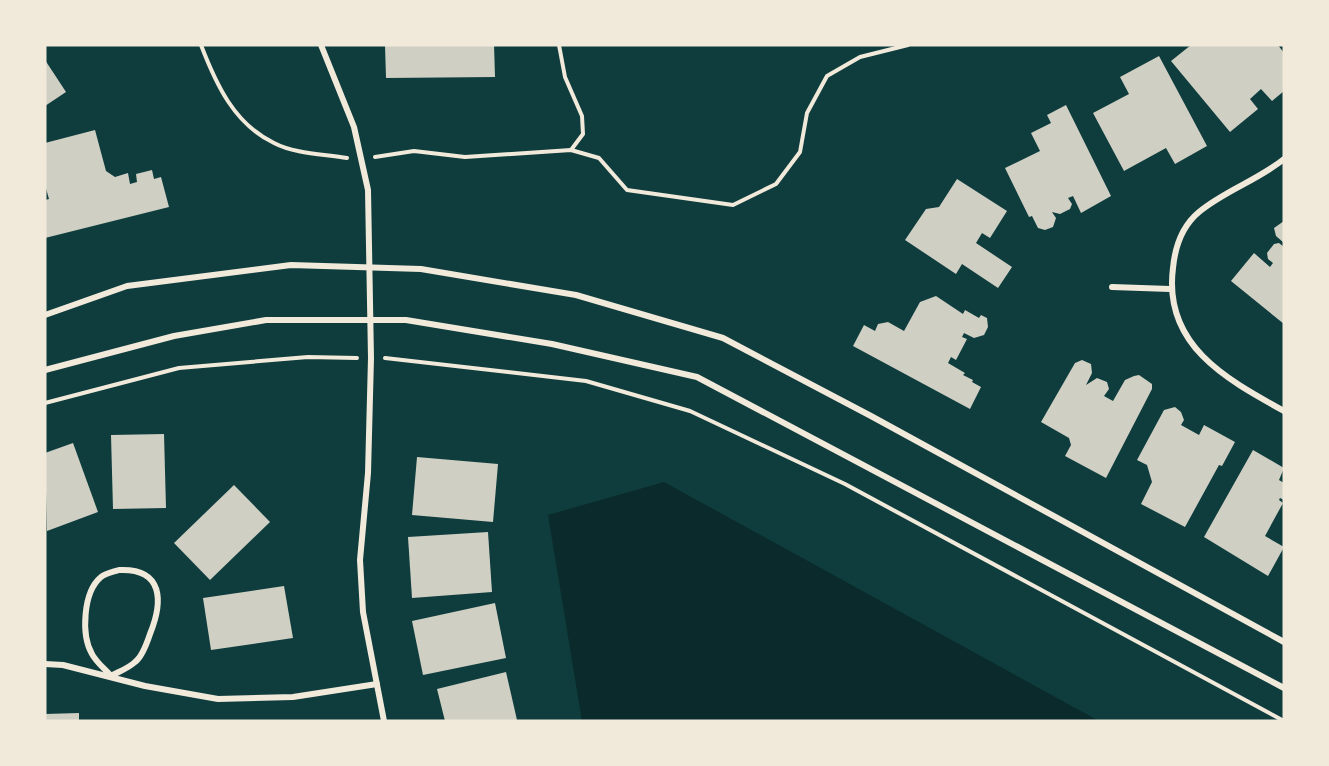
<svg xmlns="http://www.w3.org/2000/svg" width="1329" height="766" font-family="Merriweather,serif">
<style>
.water{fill:#0a2a2b}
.building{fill:#cfcfc3}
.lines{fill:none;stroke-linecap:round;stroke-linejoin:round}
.path{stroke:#f1e9da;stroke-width:4}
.minor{stroke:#f1e9da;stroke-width:6}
</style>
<rect width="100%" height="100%" fill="#0f3d3e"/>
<polygon class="water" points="664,482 1099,721 582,721 548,515"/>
<g class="building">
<polygon points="385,45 494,45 495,77 386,78"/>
<polygon points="1191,45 1278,45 1284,53 1284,91 1272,101 1261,89 1250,99 1258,109 1230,132 1171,61"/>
<polygon points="1159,56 1207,146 1175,164 1166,148 1124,171 1093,113 1129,94 1120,77"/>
<polygon points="45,60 66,92 45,106"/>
<polygon points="1066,105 1111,196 1081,213 1073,196 1068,198 1072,204 1070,209 1060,214 1052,212 1056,218 1053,227 1045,230 1038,228 1032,216 1029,217 1005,168 1040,151 1031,133 1051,123 1047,115"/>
<polygon points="95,130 106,171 115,177 128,173 130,184 137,182 136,174 152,170 154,179 161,177 169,207 45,238 45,200 49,199 45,185 45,143"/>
<polygon points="957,179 1007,211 990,238 982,233 976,243 1012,267 998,288 962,264 956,274 905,240 926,209 939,207"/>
<polygon points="1284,221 1284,243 1276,236 1274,228"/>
<polygon points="1279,243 1284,247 1284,324 1231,281 1254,253 1270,267 1273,263 1268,259 1267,253 1274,244"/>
<polygon points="936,296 963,314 965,310 979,318 981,315 987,318 988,327 984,335 974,338 964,333 962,337 967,339 956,360 951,357 948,363 965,373 963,375 973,380 972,382 981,387 970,409 853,346 864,325 875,331 878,324 888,322 904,331 920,302"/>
<polygon points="1082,360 1091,364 1092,373 1086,385 1097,378 1107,382 1109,389 1104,396 1113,401 1125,380 1134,376 1139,375 1152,384 1152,389 1106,478 1065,456 1071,445 1069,438 1041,422 1075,363"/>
<polygon points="1175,407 1181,412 1184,420 1181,425 1199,435 1204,425 1235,442 1222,466 1219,465 1185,527 1141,504 1152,482 1147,465 1137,460 1164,410"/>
<polygon points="164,434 166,508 113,509 111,435"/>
<polygon points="73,443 98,512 47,531 45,453"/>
<polygon points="1253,450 1284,468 1279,480 1284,483 1284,500 1280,498 1279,500 1283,503 1265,536 1284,547 1268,576 1204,537"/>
<polygon points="417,457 498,464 493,522 412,515"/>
<polygon points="234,485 270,522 210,580 174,543"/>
<polygon points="488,532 492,592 412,598 408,537"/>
<polygon points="284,586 293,638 211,650 203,598"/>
<polygon points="495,603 506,658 423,675 412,621"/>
<polygon points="506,672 517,720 445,721 437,689"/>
<polygon points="79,713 79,721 45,721 45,714"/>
</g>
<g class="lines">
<g class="path">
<path d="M201,45c15,39 33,79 73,98 21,11 50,11 73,15"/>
<polyline points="559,45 565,77 582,116 583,134 571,150"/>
<polyline points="375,157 414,151 465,157 571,150 599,158 627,190 733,205 776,184 800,152 807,113 827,76 860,57 908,45"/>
<polyline points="385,358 586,381 690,411 845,484 1284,721"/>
<polyline points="45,403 179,368 308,357 357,358"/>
</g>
<g class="minor">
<polyline points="321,45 354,127 368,190 371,358 368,473 360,560 363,612 384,721"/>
<path d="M1284,159c-26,21 -60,32 -85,53 -18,15 -24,35 -26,56 -10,77 53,111 111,143"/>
<polyline points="1112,287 1170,289"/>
<polyline points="45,315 127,286 291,265 421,269 576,295 723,338 871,416 1284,642"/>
<polyline points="45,370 174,336 266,320 406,320 552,344 697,377 1284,688"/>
<path d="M119,570c45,-2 44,32 31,64 -3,9 -8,23 -15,28 -6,6 -17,10 -24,14 -6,-7 -15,-14 -19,-22 -11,-19 -9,-62 9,-77 5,-4 12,-5 18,-7z"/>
<polyline points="45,664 63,665 145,686 218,699 293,697 377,684"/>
</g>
</g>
<rect width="1329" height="766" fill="none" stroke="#f1e9da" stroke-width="93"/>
</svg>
